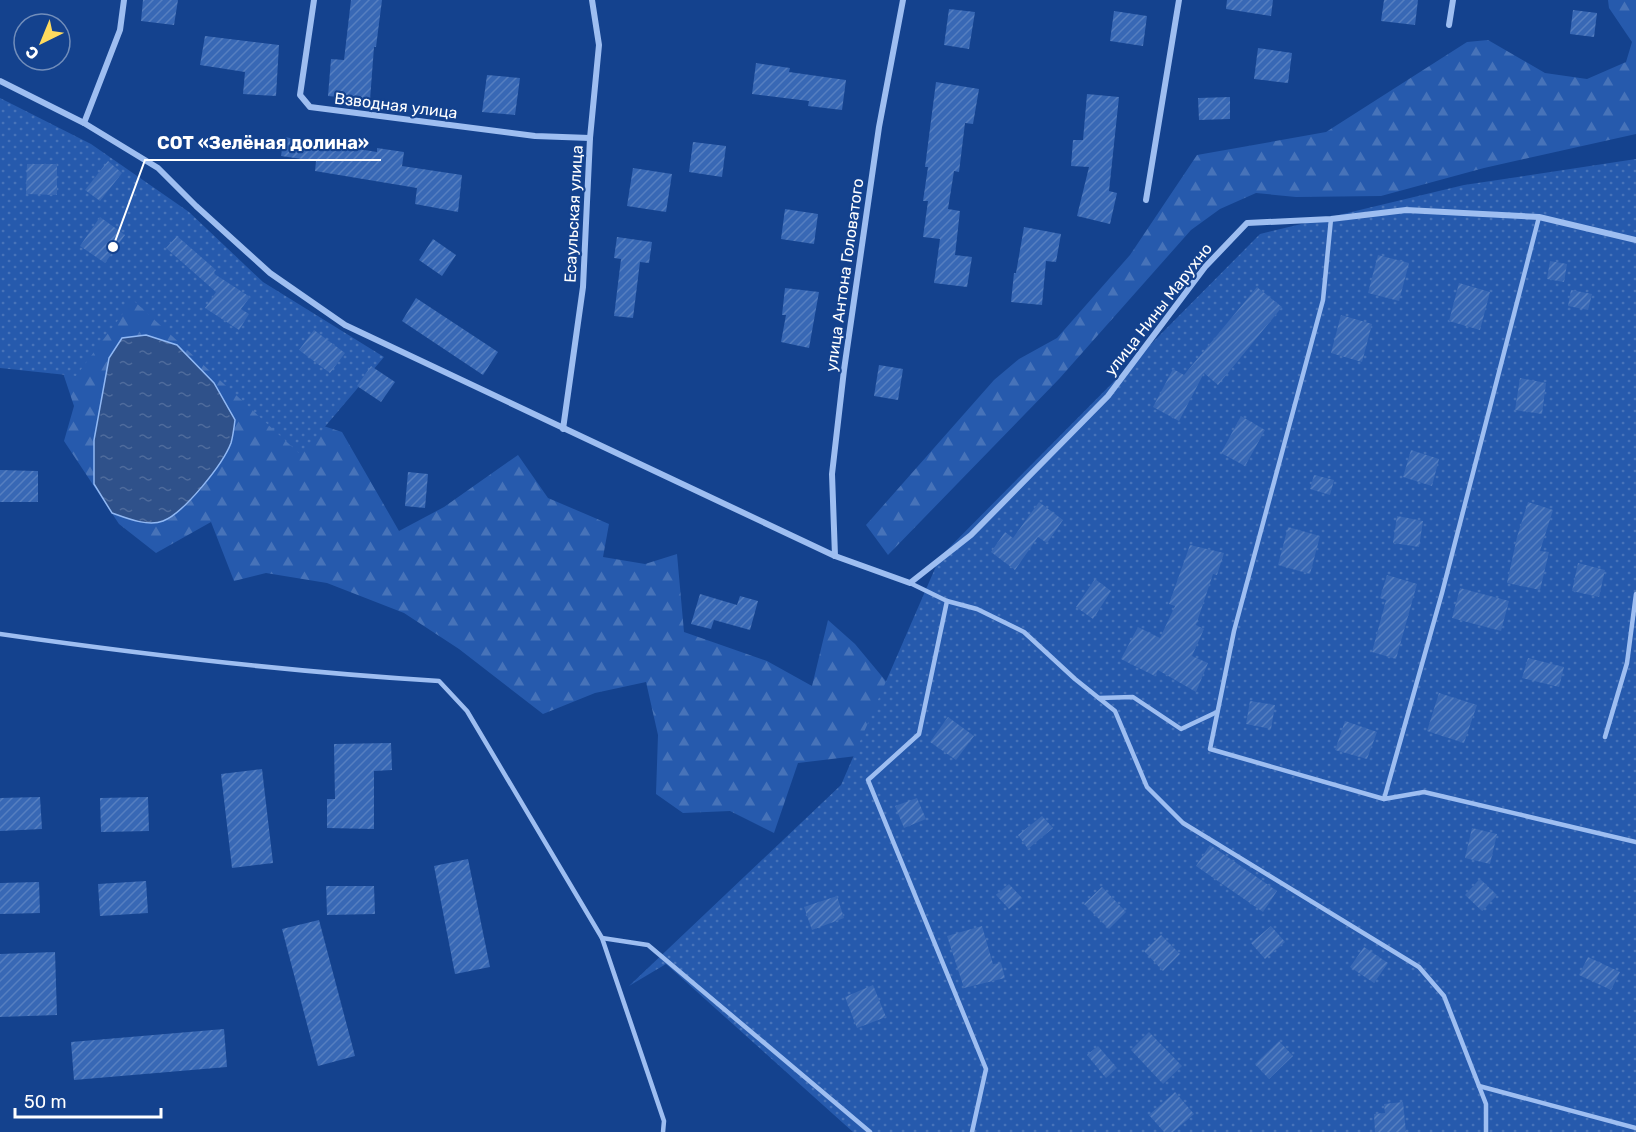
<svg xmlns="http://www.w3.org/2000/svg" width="1636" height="1132" font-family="Rubik,sans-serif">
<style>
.forest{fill:url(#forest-firs)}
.park{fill:url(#park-dots)}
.water{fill:url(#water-ripples);stroke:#90b8f4;stroke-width:1.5}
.building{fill:url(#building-hatch)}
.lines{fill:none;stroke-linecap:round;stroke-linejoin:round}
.service{stroke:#9ebef1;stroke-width:4.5}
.minor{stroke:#9ebef1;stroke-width:6}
.labels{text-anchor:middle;stroke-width:4.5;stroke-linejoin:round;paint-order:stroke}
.street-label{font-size:16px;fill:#fff;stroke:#14428e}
.leader{fill:none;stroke:#fff;stroke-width:2}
.callout-dot{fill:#fff;stroke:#14428e;stroke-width:2}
.callout-label{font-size:18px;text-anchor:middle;font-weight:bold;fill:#fff;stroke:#14428e;stroke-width:4.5;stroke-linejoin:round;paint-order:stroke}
</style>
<defs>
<pattern id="forest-firs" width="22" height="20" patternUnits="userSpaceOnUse" patternTransform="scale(1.5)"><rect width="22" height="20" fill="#265aad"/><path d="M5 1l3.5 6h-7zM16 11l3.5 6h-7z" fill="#4773b9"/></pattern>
<pattern id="park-dots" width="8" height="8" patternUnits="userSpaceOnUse" patternTransform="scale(1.5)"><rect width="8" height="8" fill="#265aad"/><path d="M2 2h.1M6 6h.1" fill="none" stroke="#4773b9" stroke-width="1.8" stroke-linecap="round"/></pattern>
<pattern id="water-ripples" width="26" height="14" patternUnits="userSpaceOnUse" patternTransform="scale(1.5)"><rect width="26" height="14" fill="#2f518a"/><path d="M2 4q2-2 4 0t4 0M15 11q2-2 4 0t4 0" fill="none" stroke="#4e6b9c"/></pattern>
<pattern id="building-hatch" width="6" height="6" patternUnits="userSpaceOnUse" patternTransform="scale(1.5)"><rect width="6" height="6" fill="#3868b5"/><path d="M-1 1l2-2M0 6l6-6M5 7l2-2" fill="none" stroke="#567fc0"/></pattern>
</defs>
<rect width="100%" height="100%" fill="#14428e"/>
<g class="forest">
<polygon points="1608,0 1636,0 1636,134 1484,168 1381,196 1296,197 1256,193 1220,209 1191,230 1059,379 888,555 866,525 994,380 1019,359 1057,338 1130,255 1197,155 1326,132 1467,42 1488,40 1545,73 1587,79 1626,62 1632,42 1609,8"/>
<polygon points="124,275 296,417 342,432 399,531 444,507 518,455 548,498 609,524 603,557 645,564 677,554 684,632 767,661 812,686 828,620 855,644 900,698 865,755 798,763 774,833 730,811 683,813 656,794 658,735 646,682 595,693 543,714 459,649 404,613 327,583 266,573 234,581 211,522 156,553 119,524 64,441 74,406 59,361"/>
</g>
<g class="park">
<polygon points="0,98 91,144 189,212 263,282 384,357 301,455 133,300 76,376 0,368"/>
<polygon points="1636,159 1636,1132 853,1132 666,964 629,986 841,785 940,557 1260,234 1464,185"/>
</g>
<path class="water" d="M146,335l31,10 37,38 21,37c-1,8 -2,16 -4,23 -8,21 -47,70 -68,78 -15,6 -37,-3 -51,-8l-18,-29v-44l15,-82 13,-20z"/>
<g class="building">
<polygon points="143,0 178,0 174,25 141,21"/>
<polygon points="351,0 382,0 376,47 374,47 370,100 328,96 331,59 344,60"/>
<polygon points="1227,0 1273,0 1271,16 1226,9"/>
<polygon points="1384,0 1418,0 1415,25 1381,21"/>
<polygon points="949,9 975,12 969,49 944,45"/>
<polygon points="1573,10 1597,13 1594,37 1570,34"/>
<polygon points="1114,11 1147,16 1143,46 1110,41"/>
<polygon points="205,36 279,45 276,96 243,94 245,72 200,65"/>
<polygon points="1258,48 1292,53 1288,83 1254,79"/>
<polygon points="756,63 790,68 789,72 846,80 842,110 808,106 809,101 752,94"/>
<polygon points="487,75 520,78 515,115 482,112"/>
<polygon points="936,82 979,89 973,124 965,123 959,172 954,171 948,209 960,211 955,255 972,257 967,287 934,283 940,239 923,237 928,201 923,201 928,167 925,167"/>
<polygon points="1087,94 1119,97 1109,191 1117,193 1110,224 1077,216 1089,167 1071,166 1073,140 1083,140"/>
<polygon points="1230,97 1230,119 1199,120 1198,98"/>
<polygon points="284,137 377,152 377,148 404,152 402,166 462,175 458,212 415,204 417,188 315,171 316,161 281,156"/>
<polygon points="693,142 726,146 722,177 689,172"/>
<polygon points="108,161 122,173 100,201 85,190"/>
<polygon points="27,164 57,164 57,195 26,194"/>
<polygon points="633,168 672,174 666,212 627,206"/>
<polygon points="785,209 818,214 814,244 781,239"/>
<polygon points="100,217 125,235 105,263 80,246"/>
<polygon points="1024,227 1061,234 1056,262 1046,261 1042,305 1011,302 1014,273 1016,273"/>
<polygon points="177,236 216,270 213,273 250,297 241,309 249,314 239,330 205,308 216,292 166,248"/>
<polygon points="617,237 652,242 649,263 640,262 633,318 614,316 621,259 614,258"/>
<polygon points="433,239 456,255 442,276 419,260"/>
<polygon points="1378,255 1409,263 1399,301 1368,293"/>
<polygon points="1550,261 1567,264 1564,282 1547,279"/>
<polygon points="1459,283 1490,292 1480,330 1449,321"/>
<polygon points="1257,287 1282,307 1218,385 1204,373 1179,421 1153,407 1173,369 1184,375"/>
<polygon points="785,288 819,292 809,348 781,342 786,315 782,315"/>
<polygon points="1571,290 1592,294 1588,310 1568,306"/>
<polygon points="416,298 498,352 483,375 402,321"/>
<polygon points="1341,315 1372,324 1362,362 1331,353"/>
<polygon points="314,330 345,353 330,373 299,350"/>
<polygon points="879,365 903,369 898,400 874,396"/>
<polygon points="371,366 395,382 381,402 357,386"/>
<polygon points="1520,378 1546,383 1542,414 1515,410"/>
<polygon points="1241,416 1265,430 1245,466 1221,453"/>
<polygon points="1411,450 1439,459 1432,486 1403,477"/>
<polygon points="0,470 38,471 38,502 0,502"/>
<polygon points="408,472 428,474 425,508 405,506"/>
<polygon points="1314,475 1334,480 1330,495 1310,489"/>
<polygon points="1039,502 1063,520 1047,543 1038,537 1015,570 991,552 1005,532 1013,538"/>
<polygon points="1528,502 1553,510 1540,551 1549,552 1540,590 1507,583 1517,537"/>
<polygon points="1397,516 1423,521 1419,547 1393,543"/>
<polygon points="1288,527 1320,536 1310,574 1278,565"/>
<polygon points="1190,545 1224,553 1217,575 1213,574 1196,625 1204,629 1192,656 1208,663 1196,692 1158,670 1155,676 1121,659 1138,627 1160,638 1175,606 1169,604"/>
<polygon points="1578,563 1605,570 1599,597 1572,591"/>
<polygon points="1387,575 1417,584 1396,659 1372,652 1386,600 1380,598"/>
<polygon points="1095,579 1111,591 1093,619 1076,607"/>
<polygon points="1460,588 1509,601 1501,631 1452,618"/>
<polygon points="700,594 737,605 740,596 758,601 750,630 714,620 711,629 691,624"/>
<polygon points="1528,658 1564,667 1559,687 1522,678"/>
<polygon points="1439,693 1477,705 1464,743 1427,731"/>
<polygon points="1250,701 1275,705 1271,729 1246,724"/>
<polygon points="948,717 974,736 956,760 930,742"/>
<polygon points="1345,721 1377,732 1367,759 1335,750"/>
<polygon points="391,743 392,770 374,771 374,829 327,828 327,799 335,799 334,744"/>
<polygon points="262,769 273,863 232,868 221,774"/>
<polygon points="40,797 42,829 0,831 0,798"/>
<polygon points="148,797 149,831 101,832 100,798"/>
<polygon points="917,798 926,819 904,828 895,806"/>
<polygon points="1042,816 1053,828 1028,849 1018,835"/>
<polygon points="1472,828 1497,834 1490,864 1465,858"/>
<polygon points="1210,845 1277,891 1263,912 1196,866"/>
<polygon points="468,859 490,967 455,974 434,866"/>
<polygon points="1480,879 1497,895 1482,911 1465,895"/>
<polygon points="146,881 148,913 100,916 98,884"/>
<polygon points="39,882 40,913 0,914 0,883"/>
<polygon points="1009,884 1022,898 1009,909 996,895"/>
<polygon points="326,886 374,886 375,914 327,915"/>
<polygon points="1102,887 1126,912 1109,929 1084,904"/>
<polygon points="837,896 844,918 812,930 804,907"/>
<polygon points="319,920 355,1056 318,1066 282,929"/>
<polygon points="982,926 993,964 1001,963 1005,978 964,988 947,936"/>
<polygon points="1271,926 1285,942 1265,959 1251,943"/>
<polygon points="1161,935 1180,954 1163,971 1144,951"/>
<polygon points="1364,947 1388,963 1374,983 1350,967"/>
<polygon points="55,952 57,1015 0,1017 0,954"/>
<polygon points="1588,957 1620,972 1611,990 1579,975"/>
<polygon points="873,985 886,1017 857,1028 845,997"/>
<polygon points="224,1029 227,1067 74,1080 71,1042"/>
<polygon points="1149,1032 1182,1066 1163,1084 1131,1050"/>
<polygon points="1279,1041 1293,1056 1269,1079 1255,1064"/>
<polygon points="1098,1046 1117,1068 1106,1078 1087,1055"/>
<polygon points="1175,1092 1194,1114 1173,1132 1164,1132 1149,1115"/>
<polygon points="1403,1102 1406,1132 1375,1132 1374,1114 1385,1113 1384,1104"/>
</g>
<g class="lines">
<g class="service">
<polyline points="1539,217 1442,593 1384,799 1424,792 1636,842"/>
<polyline points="1331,219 1323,300 1234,631 1210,749 1384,799"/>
<polyline points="910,583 947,601 977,609 1024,632 1075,679 1115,711 1147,787 1183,823 1419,967 1444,996 1486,1104 1486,1132"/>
<polyline points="947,601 919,734 868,780 986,1069 972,1132"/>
<path d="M0,634c146,21 292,38 439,47l28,30 135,227 62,183 -1,11"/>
<polyline points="1099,698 1133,697 1181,729 1217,712"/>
<polyline points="1605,737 1627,663 1636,594"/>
<polyline points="602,938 648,945 870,1132"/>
<polyline points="1479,1086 1636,1128"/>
</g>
<g class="minor">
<polyline points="314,0 300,95 310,107 535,136 590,138"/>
<polyline points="1449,25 1453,0"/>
<polyline points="0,81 84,123 158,168 196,206 270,273 345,325 835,556 910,583 971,535 1108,396 1205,267 1247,223 1331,219 1406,210 1539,217 1636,240"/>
<polyline points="84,123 120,30 124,0"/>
<polyline points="1146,200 1179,0"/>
<polyline points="563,429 583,287 590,138 599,45 592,0"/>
<polyline points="835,556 832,474 844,370 879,127 903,0"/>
</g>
</g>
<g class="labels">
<g class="street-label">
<text transform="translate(396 105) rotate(7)" y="6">Взводная улица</text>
<text transform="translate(573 214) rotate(-87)" y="6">Есаульская улица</text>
<text transform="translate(844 275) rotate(-82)" y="6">улица Антона Головатого</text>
<text transform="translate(1158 309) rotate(-52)" y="6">улица Нины Марухно</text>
</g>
</g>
<path class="leader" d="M113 247L145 160H381"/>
<circle class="callout-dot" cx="113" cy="247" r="6"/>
<g class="callout-label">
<text x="263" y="149">СОТ «Зелёная долина»</text>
</g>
<g transform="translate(42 42) rotate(223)"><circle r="28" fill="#14428e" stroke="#728ebb" stroke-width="1.5"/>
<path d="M0-4.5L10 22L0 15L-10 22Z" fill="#ffdb5e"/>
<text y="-9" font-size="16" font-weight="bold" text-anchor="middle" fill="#ffffff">С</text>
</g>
<path d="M15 1108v9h146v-9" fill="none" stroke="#ffffff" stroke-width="3"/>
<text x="24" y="1108" font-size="18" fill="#ffffff" stroke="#14428e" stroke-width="4.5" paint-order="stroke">50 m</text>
</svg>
